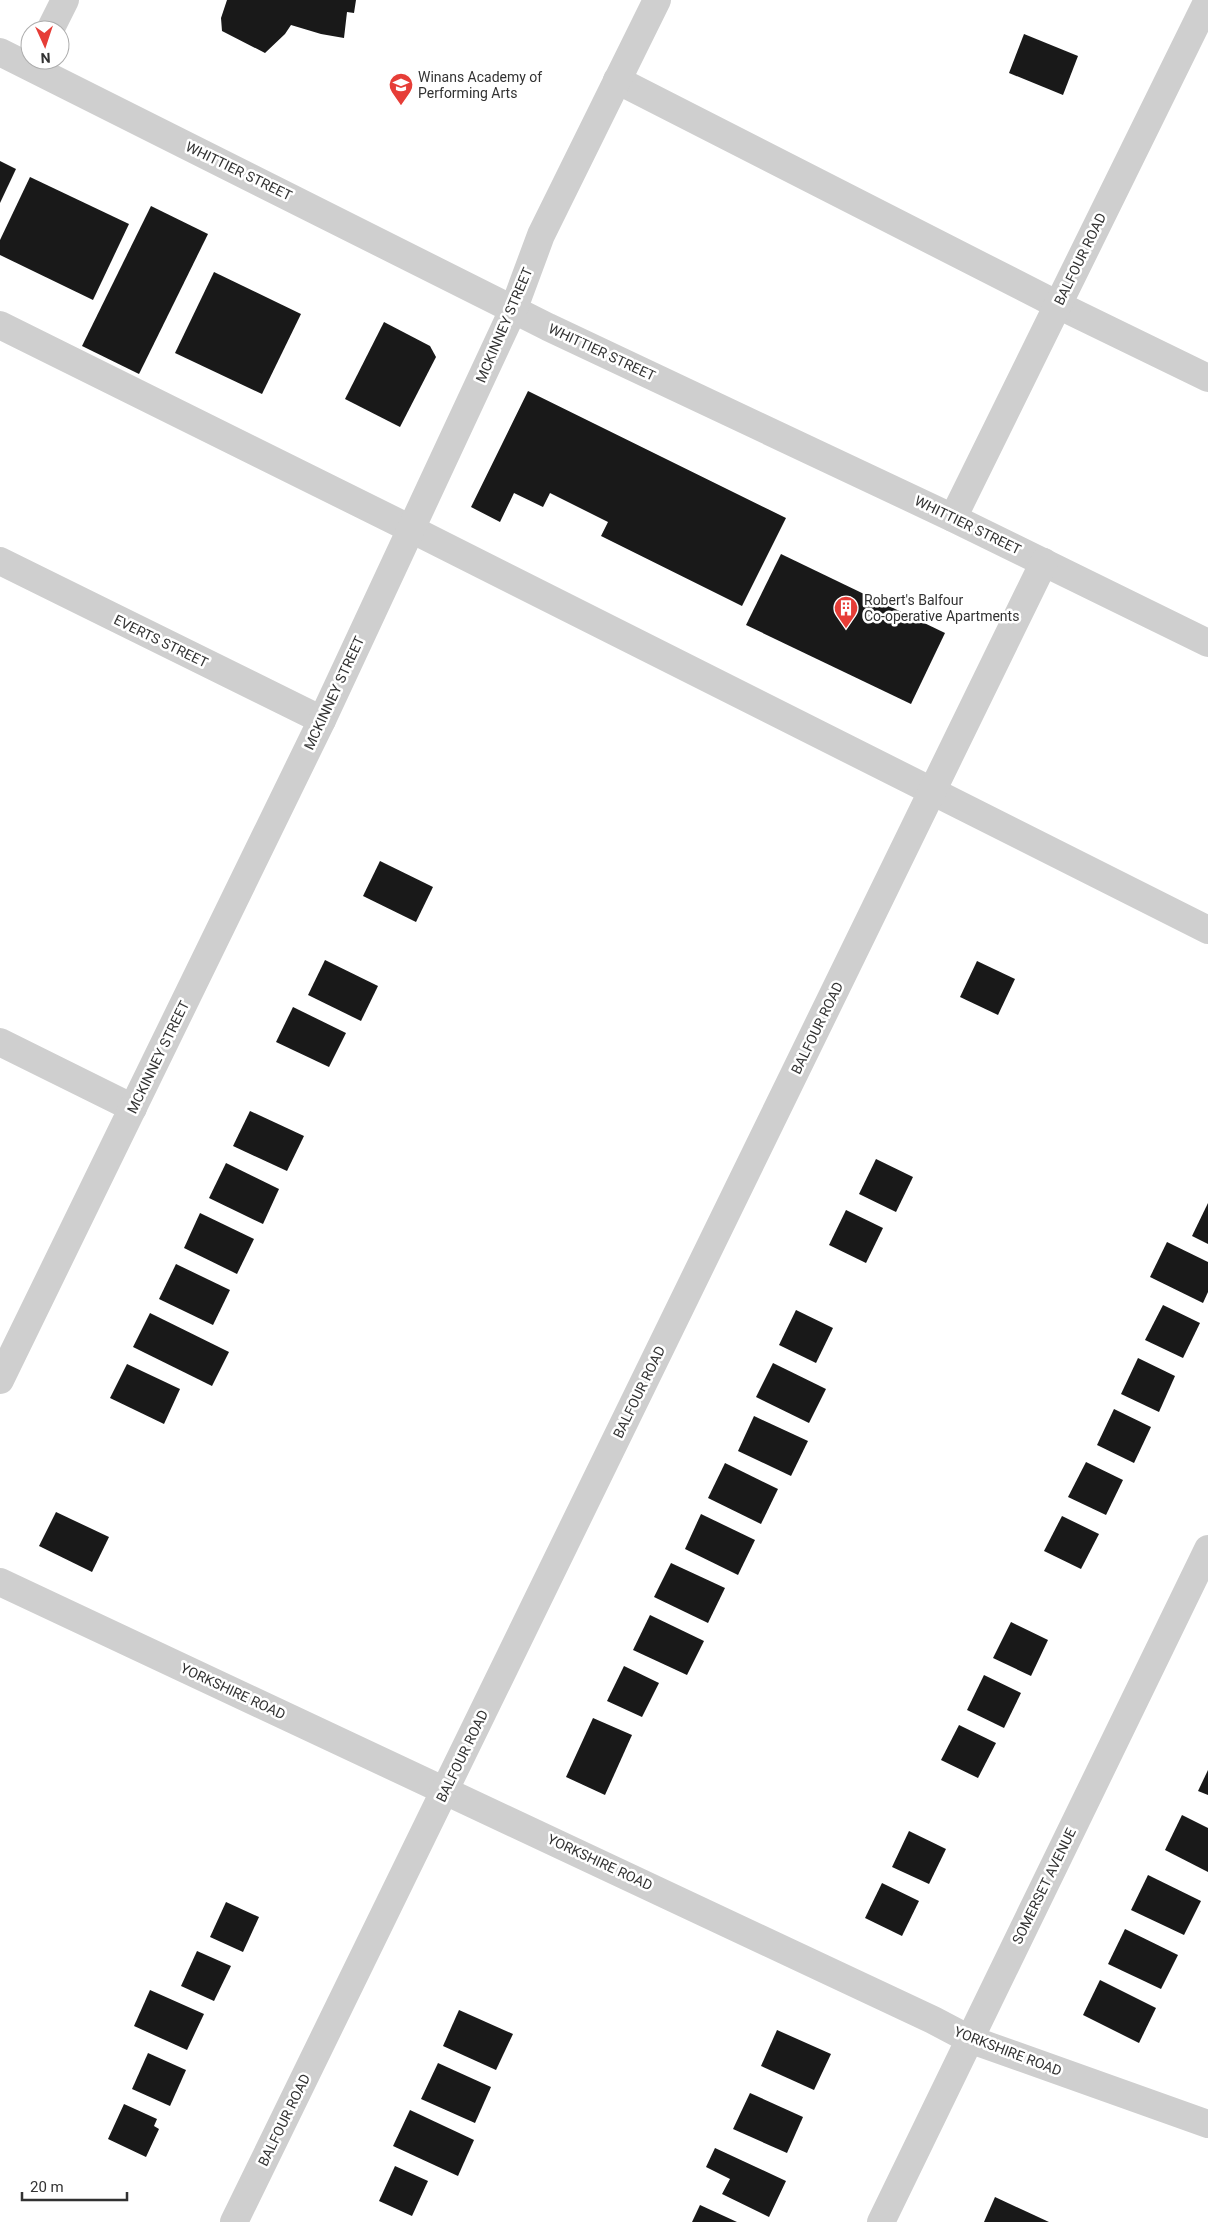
<svg xmlns="http://www.w3.org/2000/svg" width="1208" height="2222" font-family="Roboto,sans-serif">
<style>
.building{fill:#191919}
.lines{fill:none;stroke-linecap:round;stroke-linejoin:round}
.minor{stroke:#cfcfcf;stroke-width:28}
.labels{text-anchor:middle;stroke-width:5;stroke-linejoin:round;paint-order:stroke}
.poi-label{font-size:14px;fill:#323232;stroke:#fff;text-anchor:start}
.street-label{font-size:14px;fill:#323232;stroke:#fff}
</style>
<rect width="100%" height="100%" fill="#fff"/>
<g class="building">
<polygon points="227,0 356,0 354,13 347,12 344,38 321,34 291,25 285,34 265,53 222,31 221,18"/>
<polygon points="1024,34 1078,56 1063,95 1009,73"/>
<polygon points="0,161 16,169 0,203"/>
<polygon points="30,177 129,224 93,300 0,255 0,240"/>
<polygon points="151,206 208,234 139,374 82,346"/>
<polygon points="214,272 301,314 262,394 175,353"/>
<polygon points="384,322 430,346 436,357 400,427 345,399"/>
<polygon points="528,391 786,518 742,606 601,536 608,522 550,493 543,507 514,493 500,522 471,507"/>
<polygon points="781,554 945,633 911,704 746,625"/>
<polygon points="380,861 433,887 416,922 363,896"/>
<polygon points="325,960 378,986 361,1021 308,995"/>
<polygon points="977,961 1015,979 998,1015 960,997"/>
<polygon points="293,1007 346,1033 329,1067 276,1042"/>
<polygon points="250,1111 304,1136 287,1171 233,1146"/>
<polygon points="876,1159 913,1177 896,1212 859,1194"/>
<polygon points="226,1163 279,1189 263,1224 209,1198"/>
<polygon points="1208,1203 1208,1244 1192,1236"/>
<polygon points="846,1210 883,1228 866,1263 829,1245"/>
<polygon points="200,1213 254,1239 237,1274 184,1248"/>
<polygon points="1167,1242 1208,1262 1208,1292 1203,1303 1150,1277"/>
<polygon points="176,1264 230,1290 213,1325 159,1299"/>
<polygon points="1163,1305 1200,1323 1183,1358 1145,1340"/>
<polygon points="796,1310 833,1328 816,1363 779,1345"/>
<polygon points="150,1313 229,1352 212,1386 133,1347"/>
<polygon points="1138,1358 1175,1376 1159,1412 1121,1394"/>
<polygon points="773,1363 826,1389 809,1423 756,1397"/>
<polygon points="127,1364 180,1389 164,1424 110,1398"/>
<polygon points="1114,1409 1151,1427 1134,1463 1097,1445"/>
<polygon points="754,1416 808,1441 791,1476 738,1451"/>
<polygon points="1086,1462 1123,1480 1106,1515 1068,1497"/>
<polygon points="725,1463 778,1489 761,1524 708,1498"/>
<polygon points="56,1512 109,1537 92,1572 39,1546"/>
<polygon points="701,1514 755,1540 738,1575 685,1549"/>
<polygon points="1062,1516 1099,1534 1081,1569 1044,1551"/>
<polygon points="671,1563 725,1588 708,1623 654,1597"/>
<polygon points="650,1615 704,1641 687,1675 633,1650"/>
<polygon points="1011,1622 1048,1640 1031,1676 993,1658"/>
<polygon points="624,1666 659,1683 642,1717 607,1701"/>
<polygon points="984,1675 1021,1693 1004,1728 967,1710"/>
<polygon points="593,1718 632,1735 605,1795 566,1777"/>
<polygon points="959,1725 996,1743 978,1778 941,1760"/>
<polygon points="1208,1770 1208,1795 1198,1791"/>
<polygon points="1182,1815 1208,1828 1208,1872 1165,1850"/>
<polygon points="909,1831 946,1849 929,1884 892,1867"/>
<polygon points="1148,1875 1201,1901 1184,1935 1131,1910"/>
<polygon points="882,1883 919,1901 902,1936 865,1918"/>
<polygon points="226,1902 259,1917 243,1952 210,1937"/>
<polygon points="1125,1929 1178,1955 1161,1989 1108,1964"/>
<polygon points="197,1951 231,1966 214,2001 181,1986"/>
<polygon points="1100,1980 1156,2008 1139,2043 1083,2015"/>
<polygon points="150,1990 204,2014 187,2050 134,2026"/>
<polygon points="459,2010 513,2034 496,2070 443,2046"/>
<polygon points="777,2030 831,2054 814,2090 761,2066"/>
<polygon points="148,2053 186,2070 170,2106 132,2089"/>
<polygon points="438,2063 491,2087 475,2123 421,2099"/>
<polygon points="750,2093 803,2117 787,2153 733,2129"/>
<polygon points="124,2104 157,2119 154,2126 159,2129 146,2157 108,2139"/>
<polygon points="410,2110 474,2140 458,2176 393,2146"/>
<polygon points="715,2148 786,2181 769,2217 722,2194 730,2179 706,2167"/>
<polygon points="395,2166 428,2181 412,2216 379,2201"/>
<polygon points="995,2197 1049,2222 984,2222"/>
<polygon points="700,2205 737,2222 692,2222"/>
</g>
<g class="lines">
<g class="minor">
<polyline points="50,30 65,0"/>
<polyline points="0,52 548,327 953,518 1208,643"/>
<polyline points="617,80 1058,305 1208,378"/>
<polyline points="0,325 411,529 1208,930"/>
<polyline points="953,518 1208,0"/>
<polyline points="0,561 322,720"/>
<polyline points="0,1042 133,1108"/>
<polyline points="0,1380 322,720 514,308 541,235 657,0"/>
<polyline points="0,1582 933,2020 969,2039 1208,2124"/>
<polyline points="234,2222 1044,562"/>
<polyline points="881,2222 1208,1549"/>
</g>
</g>
<defs>
<symbol id="school-pin" viewBox="-11 -11 22 30"><path d="M0 17L-7.5 6A9.5 9.5 0 1 1 7.5 6Z" fill="#e63d37" stroke="#fff"/><path d="M0-5L7-2L0 1L-7-2ZM-4 1L0 2.5L4 1V4Q0 6-4 4Z" fill="#fff"/></symbol>
<symbol id="building-pin" viewBox="-11 -11 22 30"><path d="M0 17L-7.5 6A9.5 9.5 0 1 1 7.5 6Z" fill="#e63d37" stroke="#fff"/><path d="M-4-6H4V6H1V3H-1V6H-4ZM-2.5-4.3h1.7v1.8h-1.7ZM.8-4.3h1.7v1.8H.8ZM-2.5-1h1.7V.8h-1.7ZM.8-1h1.7V.8H.8Z" fill="#fff"/></symbol>
</defs>
<g fill-rule="evenodd">
<use href="#school-pin" x="387" y="71" width="28" height="38"/>
<use href="#building-pin" x="832" y="594" width="28" height="38"/>
</g>
<g class="labels">
<g class="poi-label">
<text x="418" y="82">Winans Academy of<tspan x="418" dy="16">Performing Arts</tspan></text>
<text x="864" y="605">Robert's Balfour<tspan x="864" dy="16">Co-operative Apartments</tspan></text>
</g>
<g class="street-label">
<text transform="translate(239 171) rotate(26)" y="5">WHITTIER STREET</text>
<text transform="translate(1080 259) rotate(-64)" y="5">BALFOUR ROAD</text>
<text transform="translate(504 325) rotate(-67)" y="5">MCKINNEY STREET</text>
<text transform="translate(602 352) rotate(25)" y="5">WHITTIER STREET</text>
<text transform="translate(968 525) rotate(26)" y="5">WHITTIER STREET</text>
<text transform="translate(161 641) rotate(26)" y="5">EVERTS STREET</text>
<text transform="translate(334 693) rotate(-65)" y="5">MCKINNEY STREET</text>
<text transform="translate(817 1028) rotate(-64)" y="5">BALFOUR ROAD</text>
<text transform="translate(158 1057) rotate(-64)" y="5">MCKINNEY STREET</text>
<text transform="translate(639 1392) rotate(-64)" y="5">BALFOUR ROAD</text>
<text transform="translate(233 1691) rotate(25)" y="5">YORKSHIRE ROAD</text>
<text transform="translate(462 1756) rotate(-64)" y="5">BALFOUR ROAD</text>
<text transform="translate(600 1862) rotate(25)" y="5">YORKSHIRE ROAD</text>
<text transform="translate(1044 1886) rotate(-64)" y="5">SOMERSET AVENUE</text>
<text transform="translate(1008 2051) rotate(21)" y="5">YORKSHIRE ROAD</text>
<text transform="translate(284 2120) rotate(-64)" y="5">BALFOUR ROAD</text>
</g>
</g>
<g transform="translate(45 45) rotate(177)"><circle r="24" fill="#ffffff" stroke="#adadad"/>
<path d="M0-4L9 19L0 12L-9 19Z" fill="#e63d37"/>
<text y="-8" font-size="14" font-weight="bold" text-anchor="middle" fill="#323232">N</text>
</g>
<path d="M22 2192v8h105v-8" fill="none" stroke="#323232" stroke-width="2.5"/>
<text x="30" y="2192" font-size="15" fill="#323232" stroke="#ffffff" stroke-width="4" paint-order="stroke">20 m</text>
</svg>
